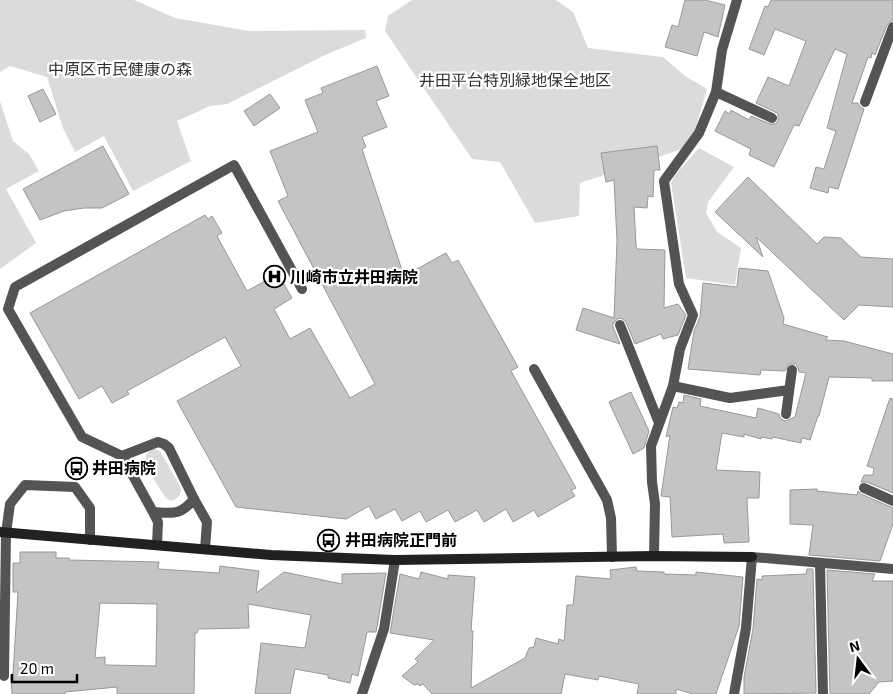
<svg xmlns="http://www.w3.org/2000/svg" width="893" height="694" font-family="'Exo 2','Noto Sans JP',sans-serif">
<style>
.green{fill:#dbdbdb}
.building{fill:#c4c4c4;stroke:#989898;fill-rule:evenodd}
.lines{fill:none;stroke-linecap:round;stroke-linejoin:round}
.lane{stroke:#545454;stroke-width:10}
.street{stroke:#545454;stroke-width:10}
.secondary{stroke:#212121;stroke-width:10}
.labels{text-anchor:middle;stroke-width:4.5;stroke-linejoin:round;paint-order:stroke}
.park-label{font-size:16px;fill:#323232;stroke:#fff}
.poi-label{font-size:16px;font-weight:bold;fill:#000;stroke:#fff;text-anchor:start}
</style>
<rect width="100%" height="100%" fill="#fff"/>
<g class="green">
<polygon points="0,0 134,0 175,18 249,31 365,30 366,38 325,55 227,104 210,106 177,121 191,161 133,191 104,136 75,152 63,128 47,77 10,66 0,72"/>
<polygon points="412,0 556,0 573,12 588,48 663,57 685,76 707,89 695,131 682,149 580,183 579,216 535,223 500,162 472,159 385,31 388,16"/>
<polygon points="0,101 13,141 29,154 39,171 6,189 36,243 0,269"/>
<polygon points="699,148 734,167 708,202 706,213 717,232 741,248 735,285 686,278 671,183 675,175"/>
<path d="M155,449l5,2 21,37c0,8 -3,11 -10,13l-5,-3c-5,-8 -23,-33 -20,-42 1,-5 5,-6 9,-7z"/>
</g>
<g class="building">
<polygon points="685,0 705,0 725,5 718,37 704,32 697,56 665,47 672,25 678,27"/>
<polygon points="771,0 893,0 893,20 887,25 875,55 872,53 871,58 868,57 852,103 858,103 860,107 864,109 838,189 829,187 828,193 810,188 816,167 824,169 836,131 827,128 847,54 835,49 799,126 794,125 774,167 749,155 751,149 715,131 725,111 730,114 731,110 749,120 751,116 770,124 776,124 778,120 778,114 775,112 756,103 768,77 789,86 806,41 775,29 764,55 749,49 765,6 768,7"/>
<polygon points="377,66 389,96 376,101 387,127 362,137 366,147 362,149 404,276 446,253 452,263 458,260 518,367 511,371 576,488 571,490 575,496 538,517 534,510 513,522 506,509 484,522 477,510 455,522 448,510 426,522 420,511 402,521 395,509 376,519 369,506 346,519 236,507 177,401 241,366 225,337 127,391 129,394 112,403 102,386 79,399 30,313 205,215 208,219 212,216 222,233 217,236 247,291 278,274 292,298 274,309 290,339 310,328 350,398 375,384 278,201 288,196 270,151 318,132 305,100 323,93 321,88"/>
<polygon points="43,89 56,114 40,122 28,96"/>
<polygon points="270,94 280,108 254,126 244,111"/>
<polygon points="103,146 129,194 102,208 84,208 64,211 40,220 23,189"/>
<polygon points="657,146 660,170 654,170 653,197 648,196 647,208 634,207 636,245 637,249 665,250 664,308 678,304 686,315 678,335 663,339 661,334 635,344 626,322 621,318 617,319 613,324 613,327 620,344 576,330 583,308 614,318 617,241 614,180 606,182 601,153"/>
<polygon points="748,177 817,244 824,237 841,238 861,257 893,259 893,307 859,305 844,320 756,237 763,257 715,212"/>
<polygon points="739,268 768,271 784,318 783,324 828,337 825,340 844,341 893,354 893,381 872,381 872,378 829,377 819,416 818,416 810,440 802,438 801,443 773,437 772,439 761,437 761,439 744,434 744,437 722,433 716,470 760,472 759,498 747,498 749,542 724,543 723,534 672,537 670,497 661,496 670,435 666,437 673,407 677,408 679,402 683,403 684,395 701,399 700,406 756,418 758,408 779,414 781,419 785,421 795,417 806,373 799,372 798,368 796,364 789,364 785,371 761,370 760,375 688,369 694,331 700,317 703,283 737,287"/>
<polygon points="631,392 649,431 644,448 633,454 609,402"/>
<polygon points="890,398 893,399 893,493 867,482 861,482 864,475 873,475 874,468 867,466"/>
<polygon points="817,489 817,491 857,495 858,491 861,494 893,508 893,524 880,561 809,555 813,525 790,524 790,490"/>
<path d="M20,552h36v6h13v2l90,2 -1,7 61,4 1,-7 39,5 -3,22 28,-21 58,12v-10l44,-1 -9,54 -1,5h-9l-9,44 -6,-2 -2,9 -22,-5v-3l-33,-6 -5,25h-35l6,-51 44,5 6,-33 -63,-11 1,24 -51,1 -1,4h-2l-1,61h-77v-7l-52,5v2h-53l-1,-17v-2l2,-1 5,-82h-5v-29h7zM100,603l57,1 -1,62 -51,-1v-8l-10,1z"/>
<polygon points="636,567 637,571 664,572 664,574 696,575 696,572 743,577 739,626 716,694 693,694 676,689 676,694 637,694 639,684 599,676 598,680 565,674 561,694 432,694 423,684 420,686 418,684 414,685 402,676 418,662 415,659 434,640 390,633 400,574 419,579 421,572 448,579 448,575 475,577 471,631 473,631 471,688 525,658 529,648 534,647 536,638 558,644 559,639 564,641 567,605 573,605 576,576 611,579 610,570"/>
<polygon points="807,569 813,569 816,693 744,694 744,677 753,629 757,579 762,580 762,576 806,574"/>
<polygon points="827,570 875,574 872,581 893,581 893,681 879,682 869,694 830,694"/>
</g>
<g class="lines">
<g class="lane">
<polyline points="716,92 772,118"/>
<polyline points="865,102 893,27"/>
<polyline points="620,325 659,423"/>
<polyline points="534,369 607,500 611,518 612,557"/>
<polyline points="673,386 730,398 789,390"/>
<polyline points="786,414 792,370"/>
<polyline points="122,456 82,437 8,309 15,287 234,165 302,289"/>
<polyline points="864,488 893,501"/>
<polyline points="194,499 207,522 205,549"/>
<path d="M153,512c20,1 27,4 41,-13l-25,-51 -5,-4 -6,-2 -36,14 31,56 5,10 -1,23"/>
<polyline points="654,556 655,504 652,482 651,446 673,386 680,349 693,315 679,284 664,181 699,133 716,92 722,50 737,0"/>
<polyline points="4,676 6,533 10,504 25,485 75,487 90,508 90,540"/>
</g>
<g class="street">
<polyline points="820,563 823,694"/>
<polyline points="362,694 384,629 395,560"/>
<polyline points="734,694 746,628 752,557 893,569"/>
</g>
<polyline class="secondary" points="0,532 271,555 395,560 654,556 752,557"/>
</g>
<defs>
<symbol id="hospital-ring" viewBox="-11 -11 22 22"><circle r="9.5" fill="#fff" stroke="#000" stroke-width="1.5"/><path d="M-5-5h3v3.5h4V-5h3V5h-3V1.5h-4V5h-3Z" fill="#000"/></symbol>
<symbol id="bus-ring" viewBox="-11 -11 22 22"><circle r="9.5" fill="#fff" stroke="#000" stroke-width="1.5"/><path d="M-5-6H5V4H4V6H2V4H-2V6H-4V4H-5ZM-3.5-4V0h7V-4ZM-3.5 1.2v1.5H-2V1.2ZM2 1.2v1.5H3.5V1.2Z" fill="#000"/></symbol>
</defs>
<g fill-rule="evenodd">
<use href="#hospital-ring" x="262" y="264" width="25" height="25"/>
<use href="#bus-ring" x="64" y="456" width="25" height="25"/>
<use href="#bus-ring" x="316" y="528" width="25" height="25"/>
</g>
<g class="labels">
<g class="park-label">
<text x="120" y="75">中原区市民健康の森</text>
<text x="515" y="86">井田平台特別緑地保全地区</text>
</g>
<g class="poi-label">
<text x="290" y="283">川崎市立井田病院</text>
<text x="92" y="474">井田病院</text>
<text x="345" y="546">井田病院正門前</text>
</g>
</g>
<g transform="translate(858 659) rotate(345)" stroke="#ffffff" stroke-width="4" paint-order="stroke">
<path d="M0-4L9 19L0 12L-9 19Z" fill="#000000"/>
<text y="-8" font-size="14" font-weight="bold" text-anchor="middle" fill="#000000">N</text>
</g>
<path d="M12 674v8h65v-8" fill="none" stroke="#000000" stroke-width="2.5"/>
<text x="20" y="674" font-size="15" fill="#000000" stroke="#ffffff" stroke-width="4" paint-order="stroke">20 m</text>
</svg>
